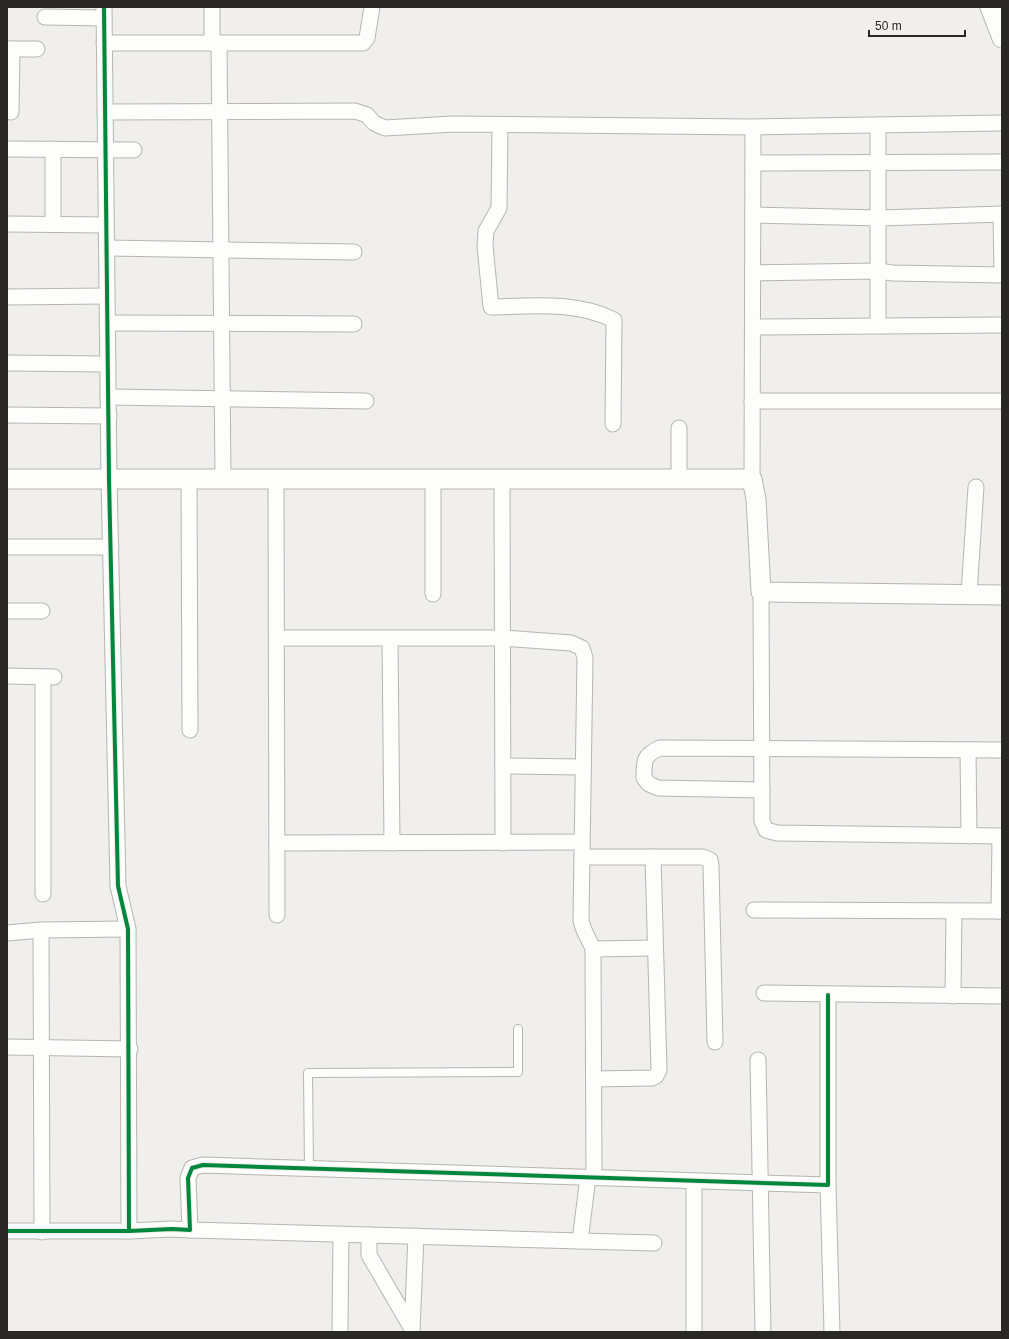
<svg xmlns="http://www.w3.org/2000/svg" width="1009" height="1339" font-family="Arial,sans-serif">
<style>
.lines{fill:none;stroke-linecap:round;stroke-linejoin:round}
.service-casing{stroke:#b6b5b3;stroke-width:10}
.minor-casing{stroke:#b6b5b3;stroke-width:17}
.tertiary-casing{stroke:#b6b5b3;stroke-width:21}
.service{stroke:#fdfdfc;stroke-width:8}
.minor{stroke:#fdfdfc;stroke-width:15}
.tertiary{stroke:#fdfdfc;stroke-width:19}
.cycleway-casing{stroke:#f2eeec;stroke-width:6}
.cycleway{stroke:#00873e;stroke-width:4}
</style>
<rect width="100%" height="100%" fill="#f1efed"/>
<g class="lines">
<defs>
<polyline id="service" points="309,1168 308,1073 518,1072 518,1029"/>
<g id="minor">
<polyline points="104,7 109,479 118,886 128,929 129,1231"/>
<polyline points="45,17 104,18"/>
<polyline points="104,43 363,43 367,38 372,7"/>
<polyline points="212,43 212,7"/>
<polyline points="219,43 223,479"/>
<polyline points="7,49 37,49"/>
<polyline points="11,112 12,49"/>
<polyline points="105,112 355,111 367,115 374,123 385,128 453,124 753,127 1002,123"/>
<path d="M500,125l-1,83 -13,23 -1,15 6,61c41,-1 85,-6 123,13l-1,104"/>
<polyline points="878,125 878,326"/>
<polyline points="7,149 134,150"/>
<polyline points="53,149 53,224"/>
<polyline points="753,163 1002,162"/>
<polyline points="1001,214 1002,274"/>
<polyline points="753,215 881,218 1002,214"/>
<polyline points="7,224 106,225"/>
<polyline points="107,248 354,252"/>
<polyline points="753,273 878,271 893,273 1002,275"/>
<polyline points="7,297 107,296"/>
<polyline points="107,323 354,324"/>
<polyline points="753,327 1002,325"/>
<polyline points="7,363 108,364"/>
<polyline points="108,397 366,401"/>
<polyline points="752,401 1002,401"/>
<polyline points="7,415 109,416"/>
<polyline points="189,479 190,730"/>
<polyline points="276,479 277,915"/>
<polyline points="433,479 433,594"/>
<polyline points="502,479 503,843"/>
<polyline points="752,479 753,127"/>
<polyline points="679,480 679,428"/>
<polyline points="7,547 111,547"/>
<polyline points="761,592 762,821 766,830 777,833 1002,836"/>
<polyline points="969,594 976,487"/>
<polyline points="7,611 42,611"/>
<path d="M277,638h226l68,5 11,5 3,10 -4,262c2,12 8,18 12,29l1,229"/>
<polyline points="390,638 392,843"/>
<polyline points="7,676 54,677"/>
<polyline points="43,677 43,894"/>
<polyline points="968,750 969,836"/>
<polyline points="503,766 583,767"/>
<path d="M762,790l-104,-2 -9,-4 -5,-6c0,-16 -1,-23 16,-30l342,2"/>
<polyline points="277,843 582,842"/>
<polyline points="582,857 703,857 710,860 711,866 715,1042"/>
<polyline points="754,910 1002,911"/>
<polyline points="999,911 1000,836"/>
<polyline points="41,930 42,1232"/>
<polyline points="7,933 41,930 128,929"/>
<polyline points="593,949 655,948"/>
<polyline points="764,993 1002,996"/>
<polyline points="953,996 954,911"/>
<polyline points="7,1047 130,1049"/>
<polyline points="758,1060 763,1332"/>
<polyline points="594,1079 652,1078 656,1076 659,1070 653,857"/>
<polyline points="828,1185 832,1332"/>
<polyline points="190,1230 654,1243"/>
<polyline points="7,1231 129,1231 172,1229 190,1230 188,1178 192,1168 203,1165 828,1185 828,995"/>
<polyline points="369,1235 369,1255 412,1329"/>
<polyline points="580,1241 588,1177"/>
<polyline points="412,1331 416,1236"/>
<polyline points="340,1332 341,1234"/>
<polyline points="694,1332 694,1181"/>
</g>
<g id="tertiary">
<polyline points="990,7 1002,38"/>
<polyline points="7,479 752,479 756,499 761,592 1002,595"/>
</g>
</defs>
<use href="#service" class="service-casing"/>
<use href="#minor" class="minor-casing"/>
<use href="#tertiary" class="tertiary-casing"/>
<use href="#service" class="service"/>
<use href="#minor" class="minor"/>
<use href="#tertiary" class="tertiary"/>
<defs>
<g id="cycleway">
<polyline points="104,7 109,479 118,886 128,929 129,1231"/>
<polyline points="7,1231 129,1231 172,1229 190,1230 188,1178 192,1168 203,1165 828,1185 828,995"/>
</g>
</defs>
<use href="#cycleway" class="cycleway-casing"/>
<use href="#cycleway" class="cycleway"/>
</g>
<rect width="1009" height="1339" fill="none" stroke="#2a2827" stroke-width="16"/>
<path d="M869 30v6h96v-6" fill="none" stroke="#2a2827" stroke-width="2"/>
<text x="875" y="30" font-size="12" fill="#2a2827" stroke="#f2eeec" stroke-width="3" paint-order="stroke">50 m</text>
</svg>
